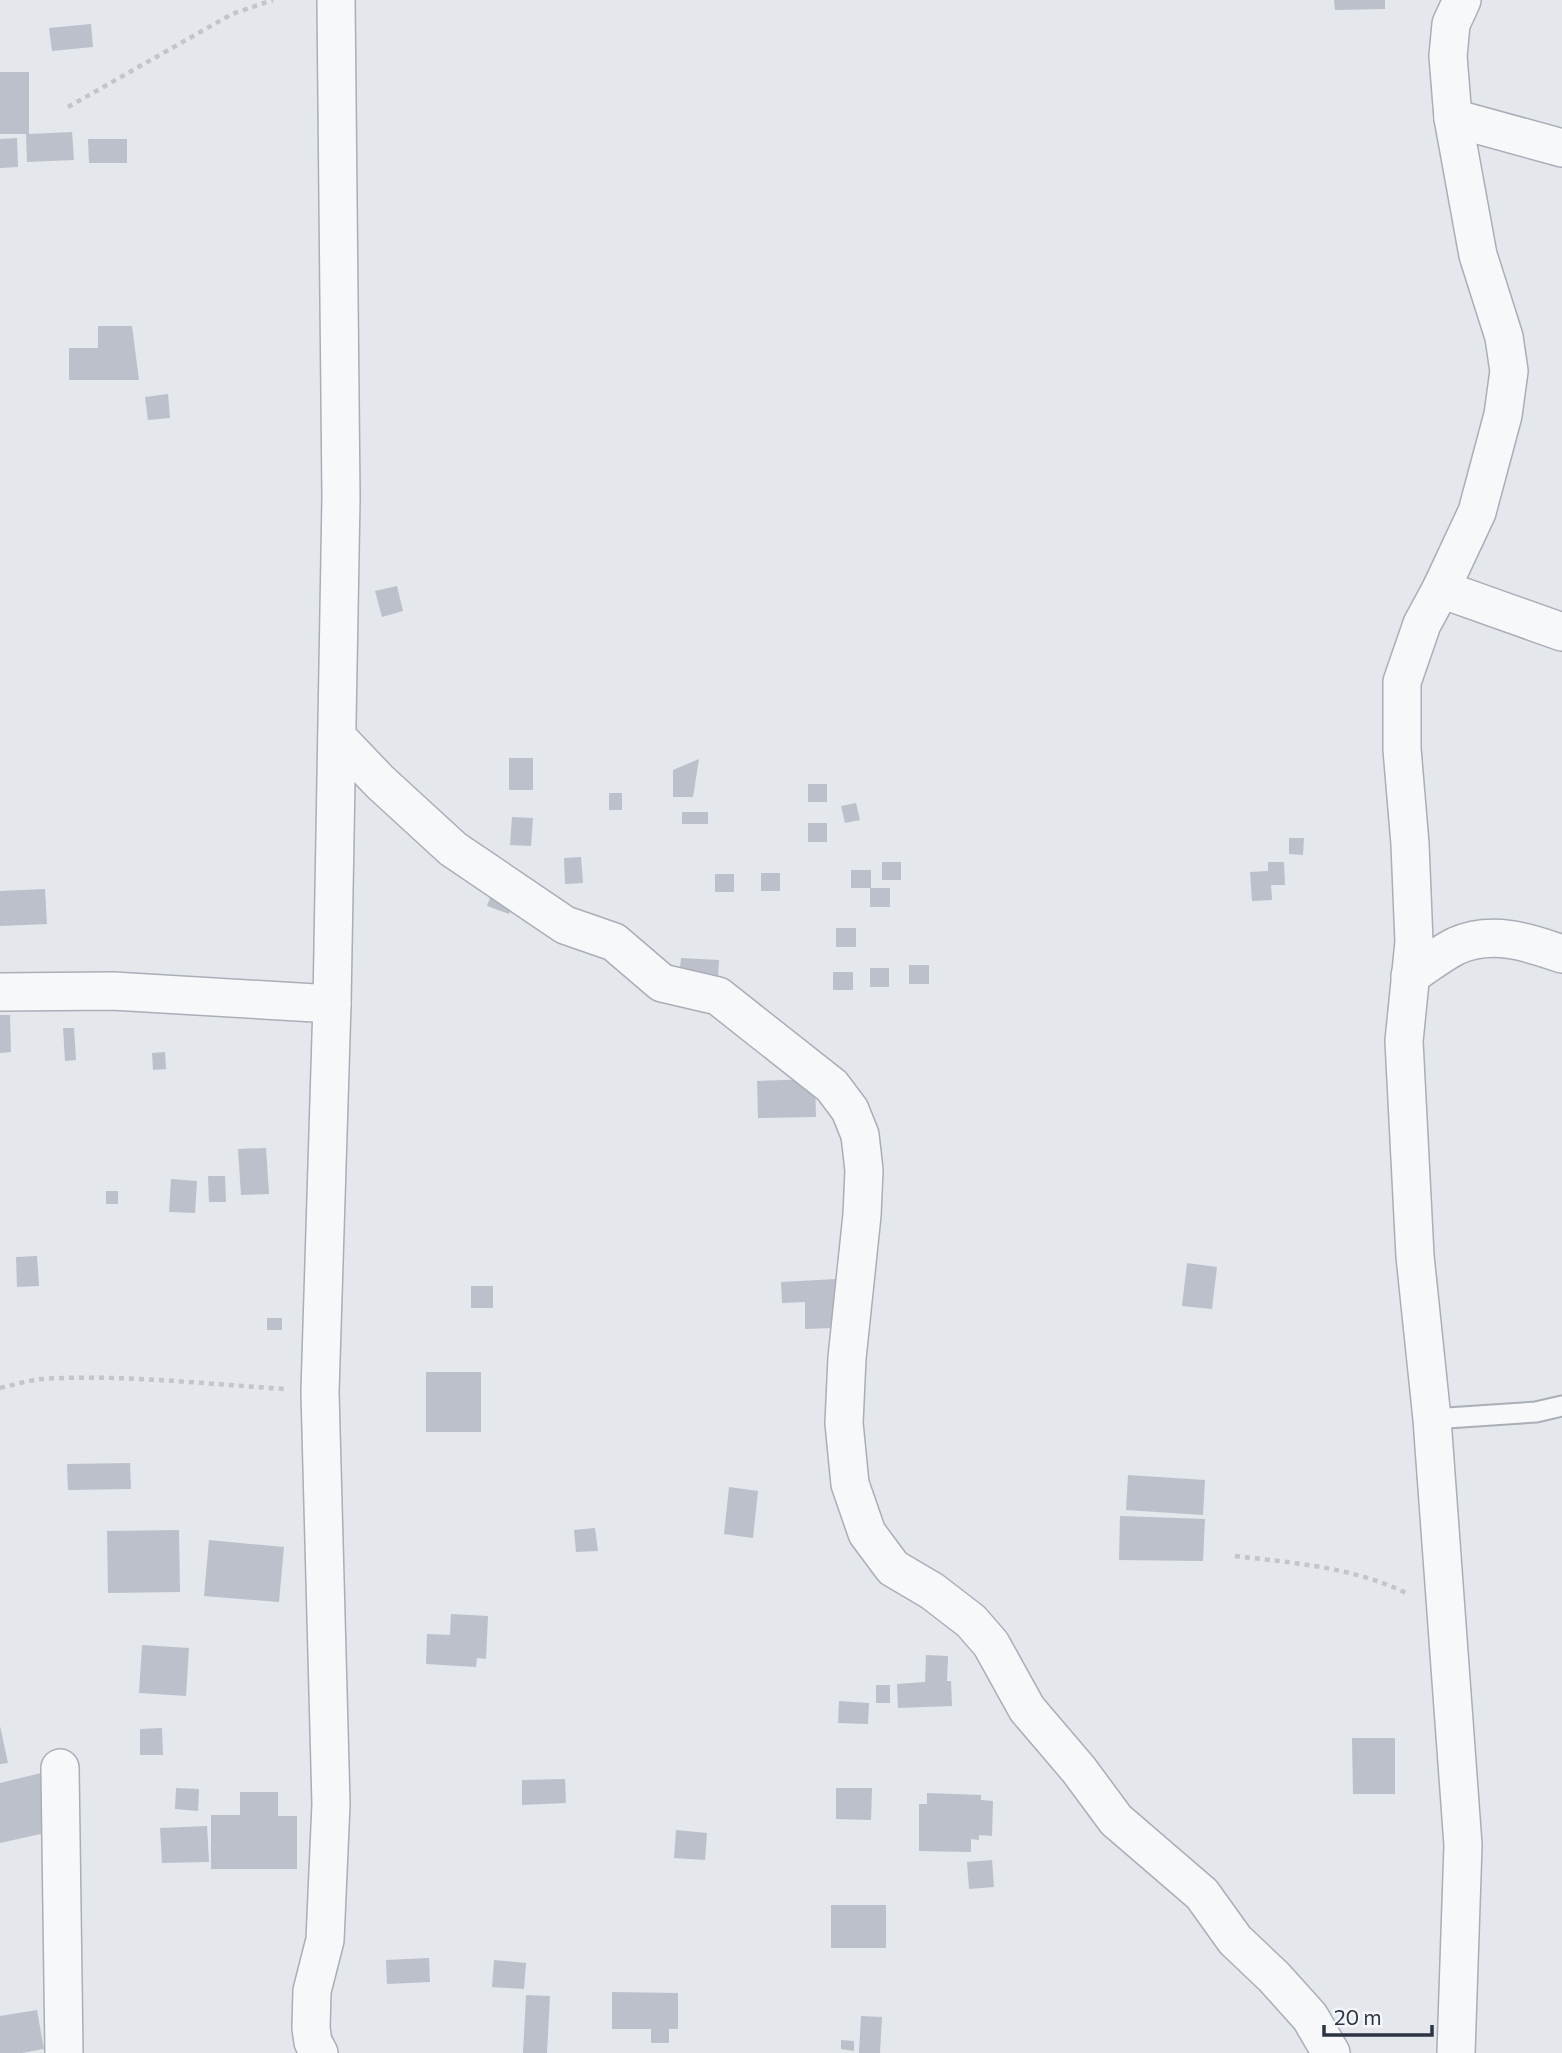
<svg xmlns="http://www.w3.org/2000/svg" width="1562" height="2053" font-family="Commissioner,sans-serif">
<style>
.building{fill:#bbc0ca}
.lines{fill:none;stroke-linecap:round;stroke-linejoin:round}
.service-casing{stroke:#a9aeb7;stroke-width:23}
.minor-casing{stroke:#a9aeb7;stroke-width:40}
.path{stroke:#c2c5cb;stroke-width:4.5;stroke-dasharray:5 5;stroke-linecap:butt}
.service{stroke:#f7f8fa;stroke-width:19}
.minor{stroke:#f7f8fa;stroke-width:37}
</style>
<rect width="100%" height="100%" fill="#e4e7ec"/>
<g class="building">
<polygon points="1334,0 1385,0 1385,9 1335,10"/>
<polygon points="91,24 93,47 52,51 49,28"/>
<polygon points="0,72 29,72 29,134 72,132 74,160 27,162 26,134 0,134"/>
<polygon points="17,138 18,167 0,168 0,139"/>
<polygon points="88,139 127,139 127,163 89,163"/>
<polygon points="98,326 132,326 139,380 69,380 69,348 98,348"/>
<polygon points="168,394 170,418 148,420 145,397"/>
<polygon points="397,586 403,611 382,617 375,591"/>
<rect x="509" y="758" width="24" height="32"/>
<polygon points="699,759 693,797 673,797 673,770"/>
<rect x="808" y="784" width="19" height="18"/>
<rect x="609" y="793" width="13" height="17"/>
<polygon points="856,803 860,820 845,823 841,806"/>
<rect x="682" y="812" width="26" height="12"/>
<polygon points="512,817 533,818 531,846 510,845"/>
<rect x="808" y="823" width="19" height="19"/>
<polygon points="1289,838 1304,838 1303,855 1289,854"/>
<polygon points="581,857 583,883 565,884 564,858"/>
<rect x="882" y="862" width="19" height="18"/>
<polygon points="1268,862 1284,862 1285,885 1271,885 1272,900 1252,901 1250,872 1268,871"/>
<rect x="851" y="870" width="20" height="18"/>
<rect x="761" y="873" width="19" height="18"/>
<rect x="715" y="874" width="19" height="18"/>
<rect x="870" y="888" width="20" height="19"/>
<polygon points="45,889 47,924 0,926 0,891"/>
<polygon points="492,892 515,900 509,914 487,906"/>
<rect x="836" y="928" width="20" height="19"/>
<polygon points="681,958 719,960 718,980 679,977"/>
<rect x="909" y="965" width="20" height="19"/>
<rect x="870" y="968" width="19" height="19"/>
<rect x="833" y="972" width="20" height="18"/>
<polygon points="0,1015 10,1015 11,1052 0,1053"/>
<polygon points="63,1028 74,1028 76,1060 65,1061"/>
<polygon points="165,1052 166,1069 153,1070 152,1053"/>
<polygon points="815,1079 816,1117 758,1118 757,1081"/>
<polygon points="266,1148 269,1194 241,1195 238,1149"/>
<polygon points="208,1176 225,1176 226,1202 209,1202"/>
<polygon points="171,1179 197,1181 195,1213 169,1212"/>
<rect x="106" y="1191" width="12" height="13"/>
<polygon points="37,1256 39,1286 17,1287 16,1257"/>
<polygon points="1187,1263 1217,1267 1212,1309 1182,1306"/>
<polygon points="837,1279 839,1300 833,1300 833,1328 805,1329 805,1302 782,1303 781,1282"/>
<rect x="471" y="1286" width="22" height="22"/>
<rect x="267" y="1318" width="15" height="12"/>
<rect x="426" y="1372" width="55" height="60"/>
<polygon points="130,1463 131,1489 68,1490 67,1464"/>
<polygon points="1128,1475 1205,1480 1203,1515 1126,1510"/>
<polygon points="729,1487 758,1491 753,1538 724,1534"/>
<polygon points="1120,1516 1205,1519 1203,1561 1119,1560"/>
<polygon points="595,1528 598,1551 576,1552 574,1530"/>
<polygon points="179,1530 180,1592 108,1593 107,1531"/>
<polygon points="209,1540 284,1547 279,1602 204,1596"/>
<polygon points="451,1614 488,1616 486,1659 477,1658 476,1667 426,1664 427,1634 450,1635"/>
<polygon points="142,1645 189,1648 186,1696 139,1693"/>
<polygon points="926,1655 948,1656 947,1681 951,1681 952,1706 898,1708 897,1684 925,1682"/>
<rect x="876" y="1685" width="14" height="18"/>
<polygon points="839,1701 869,1703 868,1724 838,1723"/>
<polygon points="0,1726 8,1763 0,1764"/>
<polygon points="162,1728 163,1755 140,1755 140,1729"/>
<polygon points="1352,1738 1395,1738 1395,1794 1353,1794"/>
<polygon points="41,1773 54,1831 0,1843 0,1783"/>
<polygon points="565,1779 566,1803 522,1805 522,1780"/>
<polygon points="176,1788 199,1789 198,1811 175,1809"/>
<polygon points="836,1788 872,1788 871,1820 836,1819"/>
<polygon points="240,1792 278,1792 278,1816 297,1816 297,1869 211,1869 211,1815 240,1815"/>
<polygon points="927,1793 981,1795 981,1800 993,1801 992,1836 979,1835 979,1840 971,1839 971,1852 919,1851 919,1804 927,1804"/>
<polygon points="207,1826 209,1862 162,1863 160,1828"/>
<polygon points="676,1830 707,1833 705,1860 674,1858"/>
<polygon points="992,1860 994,1887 969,1889 967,1862"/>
<rect x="831" y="1905" width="55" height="43"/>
<polygon points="429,1958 430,1982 387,1984 386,1960"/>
<polygon points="494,1960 526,1963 524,1989 492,1987"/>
<polygon points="612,1992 678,1993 678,2029 669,2029 669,2043 651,2043 651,2029 612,2029"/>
<polygon points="526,1995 550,1996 547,2053 523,2053"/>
<polygon points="37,2010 44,2049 22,2053 0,2053 0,2016"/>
<polygon points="861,2016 882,2017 880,2053 859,2053"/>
<polygon points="841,2040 854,2041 854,2051 841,2049"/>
</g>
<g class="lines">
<defs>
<polyline id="service" points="1432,1419 1536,1412 1562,1406"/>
<g id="minor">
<polyline points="1453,118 1562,148"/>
<polyline points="1441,589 1562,632"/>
<polyline points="337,737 380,782 453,849 565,925 614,942 662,983 718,996 832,1086 850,1110 860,1135 864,1170 862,1215 847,1358 844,1423 850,1484 867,1533 893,1568 932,1591 971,1621 991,1644 1027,1709 1079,1770 1116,1820 1202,1894 1235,1940 1274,1977 1310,2017 1331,2053"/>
<path d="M1410,976c15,-10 30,-22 46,-30 36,-16 72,-4 106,8"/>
<polyline points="0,992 113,991 332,1004"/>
<polyline points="60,1768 64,2053"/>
<polyline points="319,2053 313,2042 311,2028 312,1991 325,1940 331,1804 320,1392 332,1004 341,498 336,0"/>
<polyline points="1456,2053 1463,1845 1432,1419 1415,1256 1404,1041 1414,942 1410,844 1402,749 1402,682 1422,624 1441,589 1477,512 1503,415 1509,371 1504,337 1478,255 1453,118 1448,56 1451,24 1462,0"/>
</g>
</defs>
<use href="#service" class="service-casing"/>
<use href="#minor" class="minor-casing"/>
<g class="path">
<polyline points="68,107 232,14 273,0"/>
<path d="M0,1388c14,-3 28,-8 42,-9 80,-5 162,5 243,10"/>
<path d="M1235,1556c59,7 119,11 173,38"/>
</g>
<use href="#service" class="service"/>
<use href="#minor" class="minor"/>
</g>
<path d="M1324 2025v10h108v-10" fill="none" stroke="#2b3445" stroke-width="3.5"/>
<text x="1334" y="2025" font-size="21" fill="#2b3445" stroke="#f4f6f9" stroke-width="5" paint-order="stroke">20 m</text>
</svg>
